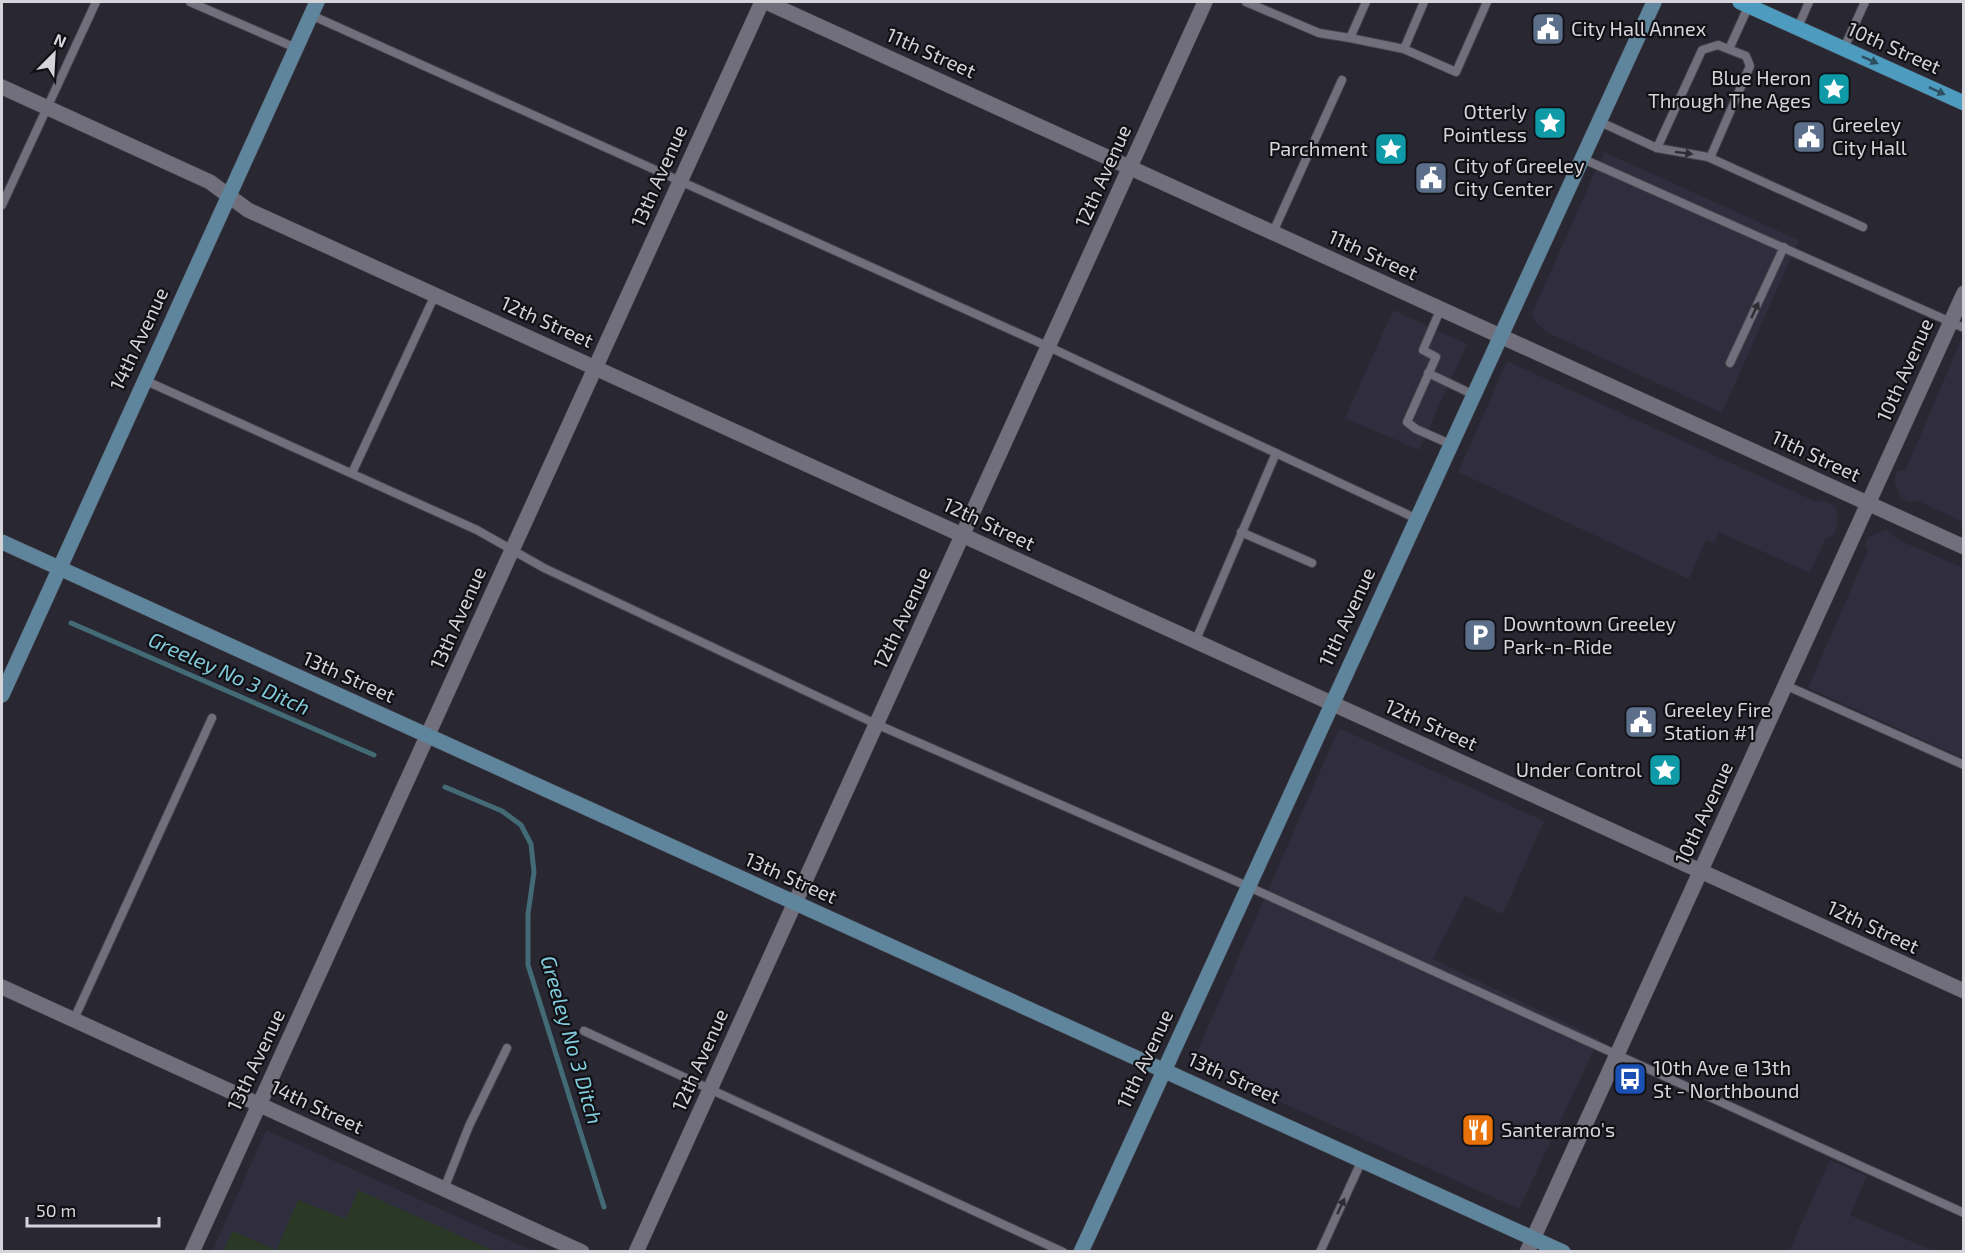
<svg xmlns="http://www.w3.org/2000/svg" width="1965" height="1253" font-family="'Exo 2',sans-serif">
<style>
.built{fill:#2f2d3e}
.green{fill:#2a3926}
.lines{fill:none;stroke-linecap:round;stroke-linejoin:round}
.stream{stroke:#426b75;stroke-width:5}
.lane-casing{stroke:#44434b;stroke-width:10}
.street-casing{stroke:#44434b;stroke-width:16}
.secondary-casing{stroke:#44434b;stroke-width:16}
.primary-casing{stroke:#44434b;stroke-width:16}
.lane{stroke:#706f7b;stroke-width:8}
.street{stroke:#706f7b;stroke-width:15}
.secondary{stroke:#5f859d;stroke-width:15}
.primary{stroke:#4d9bbf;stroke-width:15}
.oneway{fill:#2c4f61}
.oneway2{fill:#2e2d34}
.labels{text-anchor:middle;stroke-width:4.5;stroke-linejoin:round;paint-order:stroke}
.poi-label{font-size:20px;fill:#d5d4db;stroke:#111115;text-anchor:start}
.street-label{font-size:20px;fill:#d5d4db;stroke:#111115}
.water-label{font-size:21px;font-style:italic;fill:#82ccde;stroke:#111115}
</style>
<rect width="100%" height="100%" fill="#282732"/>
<g class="built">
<polygon points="1604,152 1799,240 1722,413 1548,333 1536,323 1532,313"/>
<polygon points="1393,310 1467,344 1419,450 1345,418"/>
<polygon points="1963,335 1964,522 1963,522 1916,500 1910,503 1901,498 1894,480 1897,471 1906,469"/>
<polygon points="1507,361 1817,502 1821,500 1830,503 1837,510 1838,525 1833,536 1826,538 1810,573 1719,532 1714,543 1706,540 1689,579 1458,472"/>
<polygon points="1886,529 1897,539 1963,568 1963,758 1808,688 1868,550 1865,545 1867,538"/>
<polygon points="1339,728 1544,821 1503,914 1465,896 1433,959 1599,1039 1519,1209 1198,1065 1196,1054"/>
<polygon points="266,1130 533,1251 212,1252"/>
<polygon points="1830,1160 1867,1176 1850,1215 1934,1251 1789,1251"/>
</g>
<g class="green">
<polygon points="358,1190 494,1251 276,1251 298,1200 346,1219"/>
<polygon points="233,1231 274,1249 273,1251 223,1251"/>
</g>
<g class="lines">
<g class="stream">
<polyline points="71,623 374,755"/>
<polyline points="445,787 502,811 521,825 531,844 534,872 528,914 528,965 604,1207"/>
</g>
<defs>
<g id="lane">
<polyline points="190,2 296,48"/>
<polyline points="1246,2 1319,33 1350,38 1366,2"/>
<polyline points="311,15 1049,347 1415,518"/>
<polyline points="1798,27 1809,2"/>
<polyline points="1350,38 1404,49 1424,2"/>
<polyline points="1844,48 1865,2"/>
<polyline points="1404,49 1456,72 1487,2"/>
<polyline points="1729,49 1749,5"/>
<polyline points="1598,121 1657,148 1708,157 1863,227"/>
<polyline points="1657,148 1702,50 1718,45 1746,56 1750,66 1710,158"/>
<polyline points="1581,158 1964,328"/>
<polyline points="2,205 96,2"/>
<polyline points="1273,232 1342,80"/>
<polyline points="1441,308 1423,350 1436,357 1407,422 1416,429 1450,444"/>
<polyline points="1730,363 1784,247"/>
<polyline points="1428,373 1472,394"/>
<polyline points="144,380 477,530 544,568 876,724 1247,886 1964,1213"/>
<polyline points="352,473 435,295"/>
<polyline points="1241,532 1312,563"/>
<polyline points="1195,642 1276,453"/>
<polyline points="1785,685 1964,765"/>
<polyline points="74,1019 212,718"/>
<polyline points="584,1031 1063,1252"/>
<polyline points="444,1189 469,1126 507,1048"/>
<polyline points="1320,1252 1362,1160"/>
</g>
<g id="street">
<polyline points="766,2 1964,547"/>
<polyline points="2,87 210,182 248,210 1964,991"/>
<polyline points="2,987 582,1252"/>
<polyline points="192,1252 762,2"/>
<polyline points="636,1252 1205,2"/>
<polyline points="1527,1252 1964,293"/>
</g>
<g id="secondary">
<polyline points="2,542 1563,1252"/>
<polyline points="2,695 317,2"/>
<polyline points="1081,1252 1654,2"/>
</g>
<polyline id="primary" points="1740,2 1964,103"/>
</defs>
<use href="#lane" class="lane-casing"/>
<use href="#street" class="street-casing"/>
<use href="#secondary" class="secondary-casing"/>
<use href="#primary" class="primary-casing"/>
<use href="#lane" class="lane"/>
<use href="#street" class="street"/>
<use href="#secondary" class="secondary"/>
<use href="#primary" class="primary"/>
</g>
<defs><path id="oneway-solid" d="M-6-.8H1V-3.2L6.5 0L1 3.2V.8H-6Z" transform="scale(1.5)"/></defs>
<g class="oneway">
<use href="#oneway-solid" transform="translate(1870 60) rotate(24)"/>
<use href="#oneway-solid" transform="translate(1937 91) rotate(25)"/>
</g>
<g class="oneway2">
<use href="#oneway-solid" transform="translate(1684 153) rotate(7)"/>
<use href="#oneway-solid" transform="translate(1755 310) rotate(-65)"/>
<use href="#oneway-solid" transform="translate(1341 1206) rotate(-65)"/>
</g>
<defs>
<symbol id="civic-square" viewBox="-11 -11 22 22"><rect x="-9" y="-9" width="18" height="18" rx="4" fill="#5c6f8a" stroke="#111115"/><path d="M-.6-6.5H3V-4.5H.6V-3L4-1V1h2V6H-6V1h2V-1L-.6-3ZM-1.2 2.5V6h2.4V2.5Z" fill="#fff"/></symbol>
<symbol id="sight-square" viewBox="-11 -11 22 22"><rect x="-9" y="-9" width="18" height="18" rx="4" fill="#0f9aa8" stroke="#111115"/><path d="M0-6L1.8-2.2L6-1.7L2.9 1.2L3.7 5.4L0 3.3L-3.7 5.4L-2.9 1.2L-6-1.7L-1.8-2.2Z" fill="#fff"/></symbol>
<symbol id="parking-square" viewBox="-11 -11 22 22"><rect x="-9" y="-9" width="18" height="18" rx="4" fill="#5c6f8a" stroke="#111115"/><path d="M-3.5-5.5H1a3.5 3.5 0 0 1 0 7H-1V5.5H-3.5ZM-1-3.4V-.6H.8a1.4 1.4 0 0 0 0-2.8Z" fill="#fff"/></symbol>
<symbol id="bus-square" viewBox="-11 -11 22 22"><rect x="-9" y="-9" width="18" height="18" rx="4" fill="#1a4fb4" stroke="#111115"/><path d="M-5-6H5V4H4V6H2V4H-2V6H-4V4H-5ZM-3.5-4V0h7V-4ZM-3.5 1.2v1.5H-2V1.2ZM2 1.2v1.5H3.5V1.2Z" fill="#fff"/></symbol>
<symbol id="restaurant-square" viewBox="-11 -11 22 22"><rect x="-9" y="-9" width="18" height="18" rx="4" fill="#e8710a" stroke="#111115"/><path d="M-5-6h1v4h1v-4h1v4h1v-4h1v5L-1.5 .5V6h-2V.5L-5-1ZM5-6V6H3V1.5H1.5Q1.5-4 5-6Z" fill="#fff"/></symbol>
</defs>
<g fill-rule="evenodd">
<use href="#civic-square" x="1529" y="10" width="38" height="38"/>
<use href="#sight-square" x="1815" y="70" width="38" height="38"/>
<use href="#sight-square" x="1531" y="104" width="38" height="38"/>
<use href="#civic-square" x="1790" y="118" width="38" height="38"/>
<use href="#sight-square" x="1372" y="130" width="38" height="38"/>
<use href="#civic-square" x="1412" y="159" width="38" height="38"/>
<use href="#parking-square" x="1461" y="616" width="38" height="38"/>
<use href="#civic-square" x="1622" y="703" width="38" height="38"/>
<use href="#sight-square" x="1646" y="751" width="38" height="38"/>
<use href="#bus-square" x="1611" y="1060" width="38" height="38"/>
<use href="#restaurant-square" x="1459" y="1111" width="38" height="38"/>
</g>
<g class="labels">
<g class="poi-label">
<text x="1571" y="36">City Hall Annex</text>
<text x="1811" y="85" text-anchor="end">Blue Heron<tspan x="1811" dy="23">Through The Ages</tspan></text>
<text x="1527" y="119" text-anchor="end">Otterly<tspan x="1527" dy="23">Pointless</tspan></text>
<text x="1832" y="132">Greeley<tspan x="1832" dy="23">City Hall</tspan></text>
<text x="1368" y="156" text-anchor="end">Parchment</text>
<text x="1454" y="173">City of Greeley<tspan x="1454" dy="23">City Center</tspan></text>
<text x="1503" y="631">Downtown Greeley<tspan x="1503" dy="23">Park-n-Ride</tspan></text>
<text x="1664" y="717">Greeley Fire<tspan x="1664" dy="23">Station #1</tspan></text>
<text x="1642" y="777" text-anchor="end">Under Control</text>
<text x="1653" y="1075">10th Ave @ 13th<tspan x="1653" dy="23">St - Northbound</tspan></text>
<text x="1501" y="1137">Santeramo's</text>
</g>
<g class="street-label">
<text transform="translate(1894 48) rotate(24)" y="7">10th Street</text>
<text transform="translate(931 53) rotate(24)" y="7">11th Street</text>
<text transform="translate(659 176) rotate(-66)" y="7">13th Avenue</text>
<text transform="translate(1103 176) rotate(-66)" y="7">12th Avenue</text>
<text transform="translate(1373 255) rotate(24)" y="7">11th Street</text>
<text transform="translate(547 322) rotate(24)" y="7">12th Street</text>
<text transform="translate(139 339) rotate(-65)" y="7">14th Avenue</text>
<text transform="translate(1905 370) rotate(-66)" y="7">10th Avenue</text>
<text transform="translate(1816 456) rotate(25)" y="7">11th Street</text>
<text transform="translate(989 524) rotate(25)" y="7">12th Street</text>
<text transform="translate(1347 617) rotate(-65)" y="7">11th Avenue</text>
<text transform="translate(458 618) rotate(-66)" y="7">13th Avenue</text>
<text transform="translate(902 618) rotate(-65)" y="7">12th Avenue</text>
<text transform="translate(349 677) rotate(24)" y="7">13th Street</text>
<text transform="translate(1431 725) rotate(24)" y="7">12th Street</text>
<text transform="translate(1704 813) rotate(-65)" y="7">10th Avenue</text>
<text transform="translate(791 878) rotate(24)" y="7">13th Street</text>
<text transform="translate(1873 927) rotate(25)" y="7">12th Street</text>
<text transform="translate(1145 1059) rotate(-65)" y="7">11th Avenue</text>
<text transform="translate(256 1060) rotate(-65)" y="7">13th Avenue</text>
<text transform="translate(700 1060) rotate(-66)" y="7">12th Avenue</text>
<text transform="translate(1234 1078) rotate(24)" y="7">13th Street</text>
<text transform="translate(317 1107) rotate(25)" y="7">14th Street</text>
</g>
<g class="water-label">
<text transform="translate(229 674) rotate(24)" y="7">Greeley No 3 Ditch</text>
<text transform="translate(571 1040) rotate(74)" y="7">Greeley No 3 Ditch</text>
</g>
</g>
<rect width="1965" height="1253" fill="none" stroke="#d5d4db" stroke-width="6"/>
<g transform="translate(54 54) rotate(24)" stroke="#111115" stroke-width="4.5" paint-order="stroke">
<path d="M0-4.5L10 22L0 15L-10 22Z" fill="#d5d4db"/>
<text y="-9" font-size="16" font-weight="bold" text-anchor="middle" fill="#d5d4db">N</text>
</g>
<path d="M27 1217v9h132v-9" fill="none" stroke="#d5d4db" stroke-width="3"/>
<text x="36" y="1217" font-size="18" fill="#d5d4db" stroke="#111115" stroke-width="4.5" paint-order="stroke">50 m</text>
</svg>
